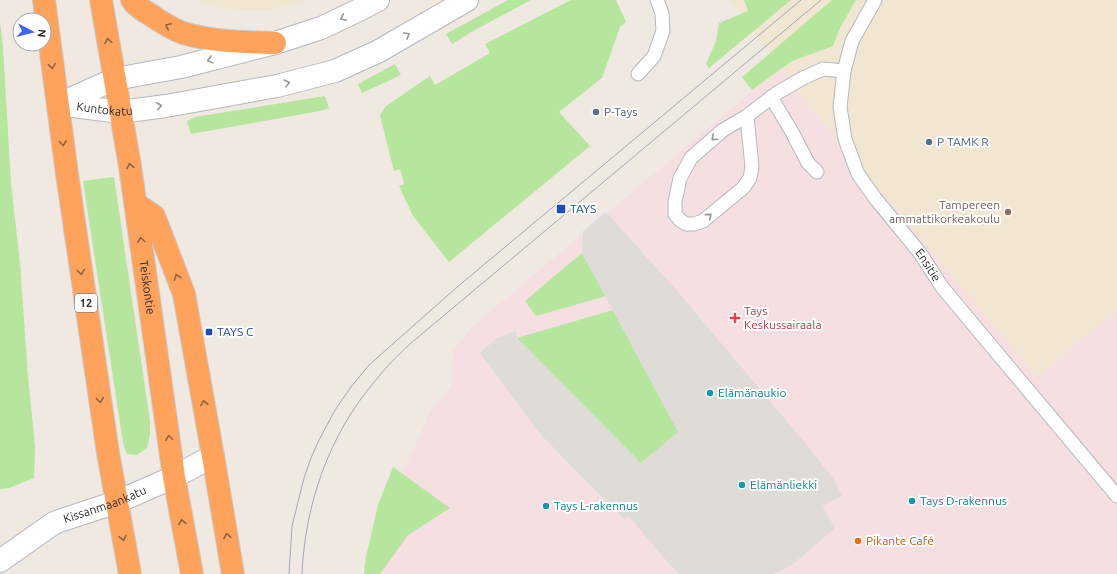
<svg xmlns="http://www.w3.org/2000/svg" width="1117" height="574" font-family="Ubuntu,sans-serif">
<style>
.education{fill:#f0e6d1}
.medical{fill:#f5dfe0}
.green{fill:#b6e59e}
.plaza{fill:#dfdcd8}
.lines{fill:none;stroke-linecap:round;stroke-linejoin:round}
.lane-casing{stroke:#b4b7c1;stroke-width:15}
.secondary-casing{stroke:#b4b7c1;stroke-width:24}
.highway-casing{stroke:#c9c9c9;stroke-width:24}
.lane{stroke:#fff;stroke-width:13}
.secondary{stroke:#fff;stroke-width:22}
.highway{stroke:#ffa35c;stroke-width:22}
.tram{stroke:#a3a6b8;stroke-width:1}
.oneway{stroke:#969696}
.oneway2{stroke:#8c6343}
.service-dot{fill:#5c6f8a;stroke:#fff;stroke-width:1.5}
.transit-dot{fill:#1a4fb4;stroke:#fff;stroke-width:1.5}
.education-dot{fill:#8d6e63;stroke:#fff;stroke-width:1.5}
.health-dot{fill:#e0444e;stroke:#fff;stroke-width:1.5}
.culture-dot{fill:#0f9aa8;stroke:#fff;stroke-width:1.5}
.food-dot{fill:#e8710a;stroke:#fff;stroke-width:1.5}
.labels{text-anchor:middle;stroke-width:4;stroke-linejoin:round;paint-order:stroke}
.shield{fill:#fff;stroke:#6d6d6d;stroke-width:1}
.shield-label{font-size:11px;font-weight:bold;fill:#2e2e2e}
.street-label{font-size:12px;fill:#2e2e2e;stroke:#fff}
.service-label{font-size:12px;fill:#4e5e75;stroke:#fff;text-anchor:start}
.education-label{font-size:12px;fill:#785e54;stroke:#fff;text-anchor:end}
.transit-label{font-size:12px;fill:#164399;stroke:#fff;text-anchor:start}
.health-label{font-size:12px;fill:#be3a42;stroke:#fff;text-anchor:start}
.culture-label{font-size:12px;fill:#0d838f;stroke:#fff;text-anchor:start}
.food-label{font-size:12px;fill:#c56008;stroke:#fff;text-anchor:start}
</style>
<rect width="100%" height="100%" fill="#efe9e1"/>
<g class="education">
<polygon points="197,0 309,0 270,10 245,10 217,8"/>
<polygon points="730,0 1117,0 1117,310 1037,377 816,114"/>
</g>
<polygon class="medical" points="781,67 816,114 1037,377 1117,310 1117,574 372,574 378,528 431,410 451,388 453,351 473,326"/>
<g class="green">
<polygon points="508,0 531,0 475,30 452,44 446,34"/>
<polygon points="571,0 616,0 626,22 620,27 602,78 559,112 590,146 449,262 413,216 399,186 404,184 400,169 394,171 380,115 386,106 430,76 435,85 490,53 485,44"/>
<polygon points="744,0 791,0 709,68 706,64 716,41 719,23 748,11"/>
<polygon points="832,0 856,0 840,28 833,46 792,61 752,90 742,77"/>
<polygon points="0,22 3,47 11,183 20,263 28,377 35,446 34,478 9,488 0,489"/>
<polygon points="395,64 401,75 362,93 358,84"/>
<polygon points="325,96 329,108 320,111 191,134 187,121 195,117"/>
<polygon points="114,177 150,421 150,435 147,448 137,455 127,454 123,443 83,181"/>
<polygon points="582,253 606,296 536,316 525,301"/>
<polygon points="613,310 679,432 641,464 517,338"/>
<polygon points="393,467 450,508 408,535 380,574 364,574 366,557 378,505"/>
</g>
<polygon class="plaza" points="606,212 679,293 800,437 833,478 842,496 822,506 835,528 793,564 774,574 680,574 670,565 628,515 625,520 541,435 480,353 497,338 516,331 517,338 641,463 678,432 582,253 583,231"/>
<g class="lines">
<defs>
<g id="lane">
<path id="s1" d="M875,0l-23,41 -8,30 -4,36 5,32 13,35 17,24 45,55 22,34 40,48 135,161"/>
<polyline points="638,74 654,56 663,31 662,13 657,0"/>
<polyline points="771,97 792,132 808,163 817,172"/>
<polyline points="747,116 752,167 750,178 743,188 703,221 694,224 686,224 680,220 675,214 675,202 680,178 691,158 723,130 747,116 777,93 803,78 823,69 844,71"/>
</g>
<g id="secondary">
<path id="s2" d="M58,104l62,8 46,-6 111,-20 58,-15 44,-20 88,-51"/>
<polyline points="59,104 115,79 181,67 275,43 321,28 359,10 378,0"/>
<path id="s3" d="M0,561l54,-38 8,-3 55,-18 57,-25 39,-21"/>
</g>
<g id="highway">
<polyline points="44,0 67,174 108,453 130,574"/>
<path id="s4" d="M101,0l29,166 44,311 18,97"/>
<path d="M132,0c5,7 12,11 19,15 10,7 21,14 32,18 30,9 61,9 92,10"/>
<polyline points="136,204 154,216 184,294 213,456 233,574"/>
</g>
</defs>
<use href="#lane" class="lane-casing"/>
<use href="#secondary" class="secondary-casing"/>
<use href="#highway" class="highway-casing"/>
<use href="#lane" class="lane"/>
<use href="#secondary" class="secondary"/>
<use href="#highway" class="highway"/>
<g class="tram">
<polyline points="289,574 292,526 304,478 311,458 319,440 335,410 351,387 369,365 456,288 801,0"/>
<path d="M302,574c3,-70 27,-139 73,-193 11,-14 23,-26 36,-38l410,-343"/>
</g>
</g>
<defs><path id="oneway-chevron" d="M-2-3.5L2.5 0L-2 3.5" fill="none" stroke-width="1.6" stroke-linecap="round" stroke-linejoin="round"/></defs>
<g class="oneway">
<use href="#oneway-chevron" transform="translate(343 18) rotate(155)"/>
<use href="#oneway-chevron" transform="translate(407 35) rotate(-30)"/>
<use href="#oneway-chevron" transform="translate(210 60) rotate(165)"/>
<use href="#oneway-chevron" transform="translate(287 83) rotate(-14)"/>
<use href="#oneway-chevron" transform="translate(159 106) rotate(-8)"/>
<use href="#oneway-chevron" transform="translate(714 138) rotate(138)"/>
<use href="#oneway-chevron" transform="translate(709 216) rotate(-40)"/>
</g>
<g class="oneway2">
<use href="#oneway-chevron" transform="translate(168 26) rotate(-155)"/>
<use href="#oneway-chevron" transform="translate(108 41) rotate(-100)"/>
<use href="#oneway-chevron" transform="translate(52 66) rotate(82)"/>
<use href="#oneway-chevron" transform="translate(63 143) rotate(83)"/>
<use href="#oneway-chevron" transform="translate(130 166) rotate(-99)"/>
<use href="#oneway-chevron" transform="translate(141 240) rotate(-98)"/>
<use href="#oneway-chevron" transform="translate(81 272) rotate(82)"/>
<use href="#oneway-chevron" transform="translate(177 277) rotate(-111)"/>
<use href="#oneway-chevron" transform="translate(100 400) rotate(82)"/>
<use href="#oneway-chevron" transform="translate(204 403) rotate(-100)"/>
<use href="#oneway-chevron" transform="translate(169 438) rotate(-98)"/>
<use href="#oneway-chevron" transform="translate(182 522) rotate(-100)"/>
<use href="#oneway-chevron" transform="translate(227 536) rotate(-99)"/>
<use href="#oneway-chevron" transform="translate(123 538) rotate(79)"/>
</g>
<g class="service-dot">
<circle cx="596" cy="112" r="4"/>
<circle cx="929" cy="142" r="4"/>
</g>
<g class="transit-dot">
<rect x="556" y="204" width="10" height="10" rx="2"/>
<rect x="205" y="328" width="8" height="8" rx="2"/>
</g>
<circle class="education-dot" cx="1008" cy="212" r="4"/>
<path class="health-dot" d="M733 312h4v4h4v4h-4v4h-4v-4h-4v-4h4z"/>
<g class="culture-dot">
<circle cx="710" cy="393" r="4"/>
<circle cx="742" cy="485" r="4"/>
<circle cx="912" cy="501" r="4"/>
<circle cx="546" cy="506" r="4"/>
</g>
<circle class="food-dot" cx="858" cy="541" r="4"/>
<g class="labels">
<rect class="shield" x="75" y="294" width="22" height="18" rx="3"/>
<g class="shield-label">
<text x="86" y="307">12</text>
</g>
<g class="street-label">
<text dy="4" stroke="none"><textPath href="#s2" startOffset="47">Kuntokatu</textPath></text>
<text dy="4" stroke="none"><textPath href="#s1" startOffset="299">Ensitie</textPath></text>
<text dy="4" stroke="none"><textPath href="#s4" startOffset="291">Teiskontie</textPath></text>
<text dy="4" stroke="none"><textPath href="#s3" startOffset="120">Kissanmaankatu</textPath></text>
</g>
<g class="service-label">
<text x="604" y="116">P-Tays</text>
<text x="937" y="146">P TAMK R</text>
</g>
<g class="education-label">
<text x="1000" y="209">Tampereen<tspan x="1000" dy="14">ammattikorkeakoulu</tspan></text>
</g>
<g class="transit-label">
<text x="570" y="213">TAYS</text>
<text x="217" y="336">TAYS C</text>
</g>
<g class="health-label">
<text x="744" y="315">Tays<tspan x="744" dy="14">Keskussairaala</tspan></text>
</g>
<g class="culture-label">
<text x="718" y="397">Elämänaukio</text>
<text x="750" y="489">Elämänliekki</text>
<text x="920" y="505">Tays D-rakennus</text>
<text x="554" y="510">Tays L-rakennus</text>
</g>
<g class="food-label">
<text x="866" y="545">Pikante Café</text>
</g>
</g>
<g transform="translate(32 32) rotate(97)"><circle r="19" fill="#ffffff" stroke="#ababab"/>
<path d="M0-3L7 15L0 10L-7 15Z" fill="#4264fb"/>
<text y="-6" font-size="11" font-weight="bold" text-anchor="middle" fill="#2e2e2e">N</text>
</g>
</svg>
